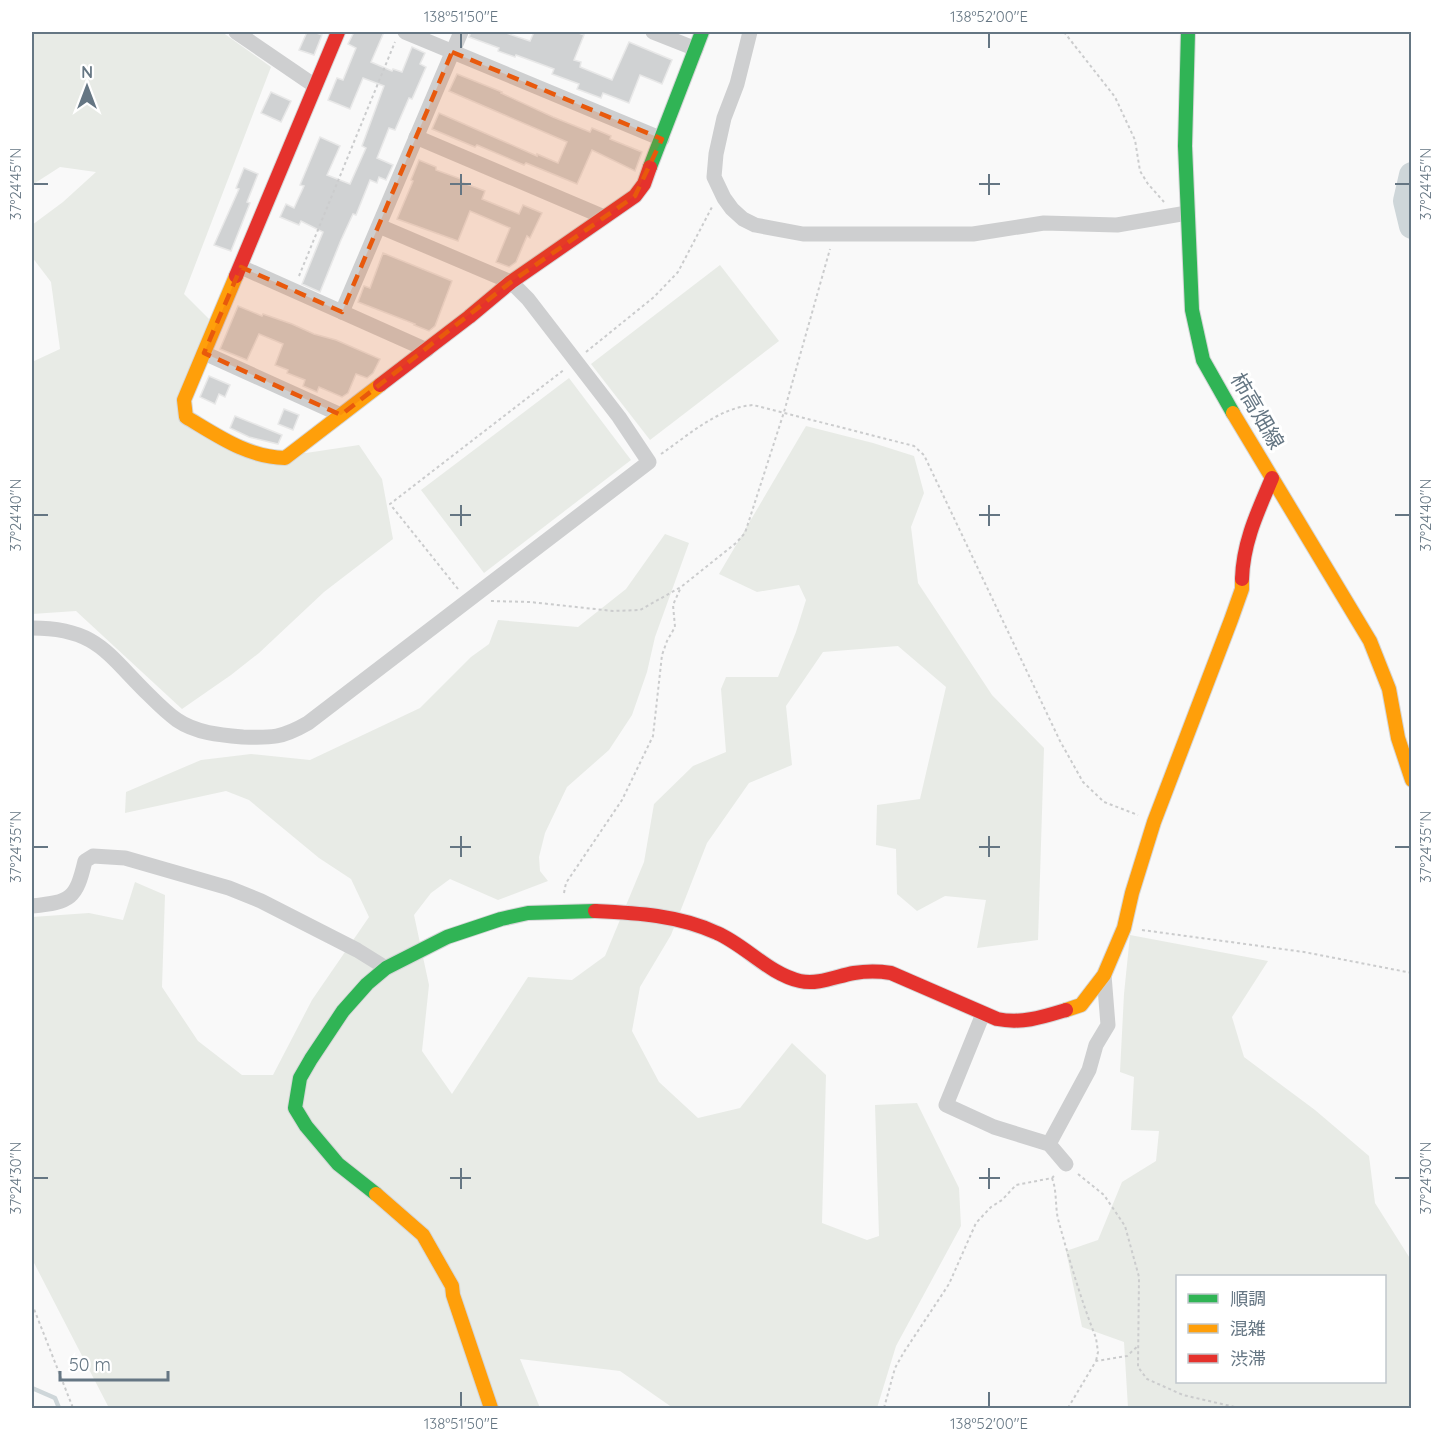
<svg xmlns="http://www.w3.org/2000/svg" width="1443" height="1440" font-family="Quicksand,'Noto Sans JP',sans-serif">
<style>
.green{fill:#e8ebe6;fill-rule:evenodd}
.lines{fill:none;stroke-linecap:round;stroke-linejoin:round}
.stream{stroke:#ced6d9;stroke-width:4.5}
.river{stroke:#ced6d9;stroke-width:26}
.building{fill:#d0d2d3;stroke:#e8e8e8;stroke-width:1.5}
.fast-casing{stroke:#d5d6d7;stroke-width:16}
.slow-casing{stroke:#d5d6d7;stroke-width:16}
.jam-casing{stroke:#d5d6d7;stroke-width:16}
.path{stroke:#cbcccd;stroke-width:2;stroke-dasharray:3 3;stroke-linecap:butt}
.street{stroke:#cecfd0;stroke-width:15}
.fast{stroke:#30b455;stroke-width:14}
.slow{stroke:#ff9f0a;stroke-width:14}
.jam{stroke:#e5322d;stroke-width:14}
.marked{fill:#e8590c;fill-opacity:0.2;stroke:#e8590c;stroke-width:4.5;stroke-dasharray:12 8;stroke-linejoin:round}
.ticks{fill:none;stroke:#657683;stroke-width:2}
.labels{text-anchor:middle;stroke-width:6;stroke-linejoin:round;paint-order:stroke}
.street-label{font-size:21px;fill:#657683;stroke:#fff}
.neatline{fill:none;stroke:#657683;stroke-width:2}
.ticks-label{font-size:15px;text-anchor:middle;fill:#657683}
</style>
<rect width="100%" height="100%" fill="#f9f9f9"/>
<g class="green">
<polygon points="32,32 222,32 271,67 184,294 209,319 179,415 246,456 306,453 359,445 382,479 393,539 324,592 259,653 231,675 182,709 76,611 32,614 32,362 60,349 51,282 32,257 32,225 63,202 96,172 60,167 32,185"/>
<polygon points="720,265 779,341 650,440 591,364"/>
<polygon points="569,378 631,460 484,573 421,490"/>
<polygon points="806,426 873,443 914,456 924,493 911,527 918,583 992,695 1044,748 1038,940 977,948 986,900 945,896 917,911 897,894 896,849 876,845 877,805 920,799 946,687 898,646 823,652 786,706 792,765 749,783 707,843 671,935 640,987 632,1031 659,1082 698,1118 740,1108 792,1043 826,1075 822,1223 867,1240 879,1236 875,1105 917,1103 959,1188 961,1226 896,1346 877,1408 673,1408 620,1371 520,1359 540,1408 109,1408 32,1259 32,917 89,913 123,920 135,882 165,895 162,987 198,1041 242,1075 273,1075 312,1000 369,917 351,879 319,858 249,800 226,791 125,813 126,792 201,760 251,754 310,760 420,708 471,657 489,644 498,620 578,627 626,589 665,534 689,543 655,637 647,672 632,715 609,750 567,787 545,833 539,857 540,871 548,881 498,900 450,879 431,893 414,915 429,985 422,1051 452,1094 528,977 572,980 605,956 644,862 654,804 693,766 726,752 721,689 726,677 778,677 796,632 806,600 799,585 757,592 719,574"/>
<path d="M1130,935l138,26 -36,56 12,40 71,53 54,46 6,47 36,57v148h-283l-4,-66 -42,-15 -16,-76 32,-11 24,-58 34,-21 3,-30 -28,-1 3,-53 -14,-5 4,-78zM1178,1276h206v106h-206z"/>
</g>
<g class="lines">
<polyline class="stream" points="32,1388 55,1398 59,1408"/>
<polyline class="river" points="1412,175 1406,201 1412,226"/>
</g>
<g class="building">
<polygon points="307,32 314,32 322,35 314,55 299,50"/>
<polygon points="354,32 384,32 371,62 392,71 393,69 402,72 412,47 425,53 420,64 426,67 412,99 409,98 395,130 389,128 377,158 393,165 386,180 379,177 377,183 370,180 356,215 353,214 341,240 320,292 302,284 323,232 301,221 299,225 280,217 286,204 294,208 304,186 300,185 320,137 340,146 327,175 350,184 366,148 362,146 384,86 363,78 350,109 328,100 337,78 343,80 356,48 348,44"/>
<polygon points="471,32 503,32 530,41 534,32 576,32 584,35 574,60 581,62 580,67 612,80 629,42 672,60 662,84 640,75 629,103 603,93 601,98 577,89 579,84 552,74 554,69 516,55 515,57 498,51 499,48 469,37"/>
<polygon points="457,74 502,92 501,93 553,117 590,132 592,128 611,136 610,139 642,152 635,171 592,150 577,184 526,163 524,165 477,145 475,147 432,129 439,113 537,156 537,154 558,163 567,142 449,91"/>
<polygon points="271,92 291,101 281,122 261,113"/>
<polygon points="419,160 436,167 436,170 461,179 461,182 485,191 482,199 519,214 523,205 542,213 530,238 527,236 516,262 509,267 496,262 510,228 470,211 458,241 397,219 413,181 411,180"/>
<polygon points="244,168 258,174 247,202 250,203 231,251 214,245 239,189 236,188"/>
<polygon points="383,253 452,281 435,326 429,331 414,325 415,324 358,302 364,286 370,288"/>
<polygon points="238,306 262,316 263,314 292,324 314,334 336,340 380,359 373,373 367,378 356,374 348,393 342,397 319,387 317,392 303,386 305,380 287,373 288,370 275,365 283,344 259,334 247,360 220,349"/>
<polygon points="209,376 230,385 225,397 219,394 215,404 200,397"/>
<polygon points="284,409 299,415 293,430 278,424"/>
<polygon points="235,416 282,435 278,444 249,437 230,428"/>
</g>
<g class="lines">
<defs>
<g id="fast">
<polyline points="1188,32 1185,146 1192,310 1203,360 1233,413"/>
<polyline points="650,167 702,32"/>
<polyline points="376,1194 338,1164 306,1126 295,1108 300,1078 311,1059 343,1011 367,984 386,968 447,937 501,919 528,913 595,911"/>
</g>
<g id="slow">
<path d="M236,276l-52,124 2,17c32,19 61,40 99,41l95,-73"/>
<polyline points="1233,413 1370,641 1389,689 1398,738 1412,780"/>
<polyline points="1066,1010 1081,1005 1104,975 1124,928 1132,893 1154,822 1231,620 1242,589 1242,579"/>
<polyline points="376,1194 423,1235 452,1286 453,1295 491,1408"/>
</g>
<g id="jam">
<polyline points="236,276 338,32"/>
<polyline points="380,385 469,317 511,282 635,196 644,184 650,167"/>
<path d="M1242,579c1,-37 16,-68 30,-101"/>
<path d="M595,911c42,2 83,4 122,22 28,12 52,41 83,48 18,4 37,-5 54,-8 13,-2 24,-2 37,0l106,46c25,5 46,-2 69,-9"/>
</g>
</defs>
<use href="#fast" class="fast-casing"/>
<use href="#slow" class="slow-casing"/>
<use href="#jam" class="jam-casing"/>
<g class="path">
<polyline points="1064,32 1115,97 1135,140 1140,171 1148,184 1164,202"/>
<polyline points="299,276 395,42"/>
<polyline points="586,352 654,297 678,272 712,207"/>
<path d="M661,454c29,-20 57,-46 92,-49l161,41 10,9 136,286 23,41 21,20 34,13"/>
<polyline points="458,589 390,504 565,369"/>
<polyline points="491,601 530,602 613,611 640,610 681,587 736,543 745,533 784,412 830,249"/>
<polyline points="564,893 566,883 622,800 653,736 662,655 667,641 675,627 673,605 681,587"/>
<polyline points="1142,930 1304,952 1412,973"/>
<polyline points="1078,1174 1104,1195 1125,1226 1139,1277 1138,1367 1147,1379 1183,1395 1239,1408"/>
<path d="M1052,1178c5,13 3,27 6,41 11,40 23,81 38,119l2,14 -2,9"/>
<polyline points="32,1304 73,1408"/>
<polyline points="884,1408 895,1368 904,1352 949,1284 976,1223 991,1207 1002,1200 1016,1185 1052,1178 1056,1174"/>
<polyline points="1068,1408 1096,1361 1127,1356 1138,1346"/>
</g>
<g class="street">
<polyline points="236,32 315,86"/>
<polyline points="405,32 662,139"/>
<polyline points="653,32 696,49"/>
<polyline points="750,32 737,84 724,118 716,154 714,177 724,198 732,209 743,219 755,225 803,234 973,234 1044,223 1117,225 1187,213"/>
<polyline points="416,137 604,217"/>
<polyline points="241,267 427,350"/>
<polyline points="342,312 461,32"/>
<polyline points="204,353 341,415"/>
<path d="M32,628c65,0 75,26 117,67 9,9 18,18 28,25 19,13 43,15 66,17 29,1 39,1 65,-14l341,-261 -30,-45 -91,-118 -17,-17 -132,-56"/>
<path d="M32,906c39,-4 44,-7 53,-45l8,-5 32,2 104,30 32,13 96,49 29,18"/>
<polyline points="983,1014 946,1105 994,1127 1049,1144 1066,1164"/>
<polyline points="1049,1144 1089,1070 1096,1045 1108,1025 1104,975"/>
</g>
<use href="#fast" class="fast"/>
<use href="#slow" class="slow"/>
<use href="#jam" class="jam"/>
</g>
<path class="marked" d="M452,52l210,87 -27,57 -124,86 -170,133 -137,-62 37,-86 101,45z"/>
<path class="ticks" d="M461,33v15M989,33v15M461,174v21M989,174v21M33,184h15M450,184h21M979,184h21M1395,184h15M461,505v21M989,505v21M33,515h15M450,515h21M979,515h21M1395,515h15M461,836v21M989,836v21M33,847h15M450,847h21M979,847h21M1395,847h15M461,1168v21M989,1168v21M33,1178h15M450,1178h21M979,1178h21M1395,1178h15M461,1392v15M989,1392v15"/>
<g class="labels">
<g class="street-label">
<text transform="translate(1257 411) rotate(60)" y="7">柿高畑線</text>
</g>
</g>
<rect width="1443" height="1440" fill="none" stroke="#ffffff" stroke-width="66"/>
<rect x="1176" y="1275" width="210" height="108" fill="#ffffff" stroke="#c1c8cd" stroke-width="1.5"/>
<rect x="1188" y="1294" width="30" height="9" fill="#30b455" stroke="#c1c8cd" stroke-width="1.5"/>
<text x="1230" y="1305" font-size="18" fill="#657683">順調</text>
<rect x="1188" y="1324" width="30" height="9" fill="#ff9f0a" stroke="#c1c8cd" stroke-width="1.5"/>
<text x="1230" y="1335" font-size="18" fill="#657683">混雑</text>
<rect x="1188" y="1354" width="30" height="9" fill="#e5322d" stroke="#c1c8cd" stroke-width="1.5"/>
<text x="1230" y="1365" font-size="18" fill="#657683">渋滞</text>
<g transform="translate(87 87)" stroke="#ffffff" stroke-width="4.5" paint-order="stroke">
<path d="M0-4.5L10 22L0 15L-10 22Z" fill="#657683"/>
<text y="-9" font-size="16" font-weight="bold" text-anchor="middle" fill="#657683">N</text>
</g>
<path d="M60 1371v9h108v-9" fill="none" stroke="#657683" stroke-width="3"/>
<text x="69" y="1371" font-size="18" fill="#657683" stroke="#ffffff" stroke-width="4.5" paint-order="stroke">50 m</text>
<rect x="33" y="33" width="1377" height="1374" class="neatline"/>
<g class="ticks-label">
<text x="461" y="22">138°51'50"E</text>
<text x="989" y="22">138°52'00"E</text>
<text transform="translate(16 184) rotate(-90)" y="5">37°24'45"N</text>
<text transform="translate(1426 184) rotate(-90)" y="5">37°24'45"N</text>
<text transform="translate(16 515) rotate(-90)" y="5">37°24'40"N</text>
<text transform="translate(1426 515) rotate(-90)" y="5">37°24'40"N</text>
<text transform="translate(16 847) rotate(-90)" y="5">37°24'35"N</text>
<text transform="translate(1426 847) rotate(-90)" y="5">37°24'35"N</text>
<text transform="translate(16 1178) rotate(-90)" y="5">37°24'30"N</text>
<text transform="translate(1426 1178) rotate(-90)" y="5">37°24'30"N</text>
<text x="461" y="1429">138°51'50"E</text>
<text x="989" y="1429">138°52'00"E</text>
</g>
</svg>
